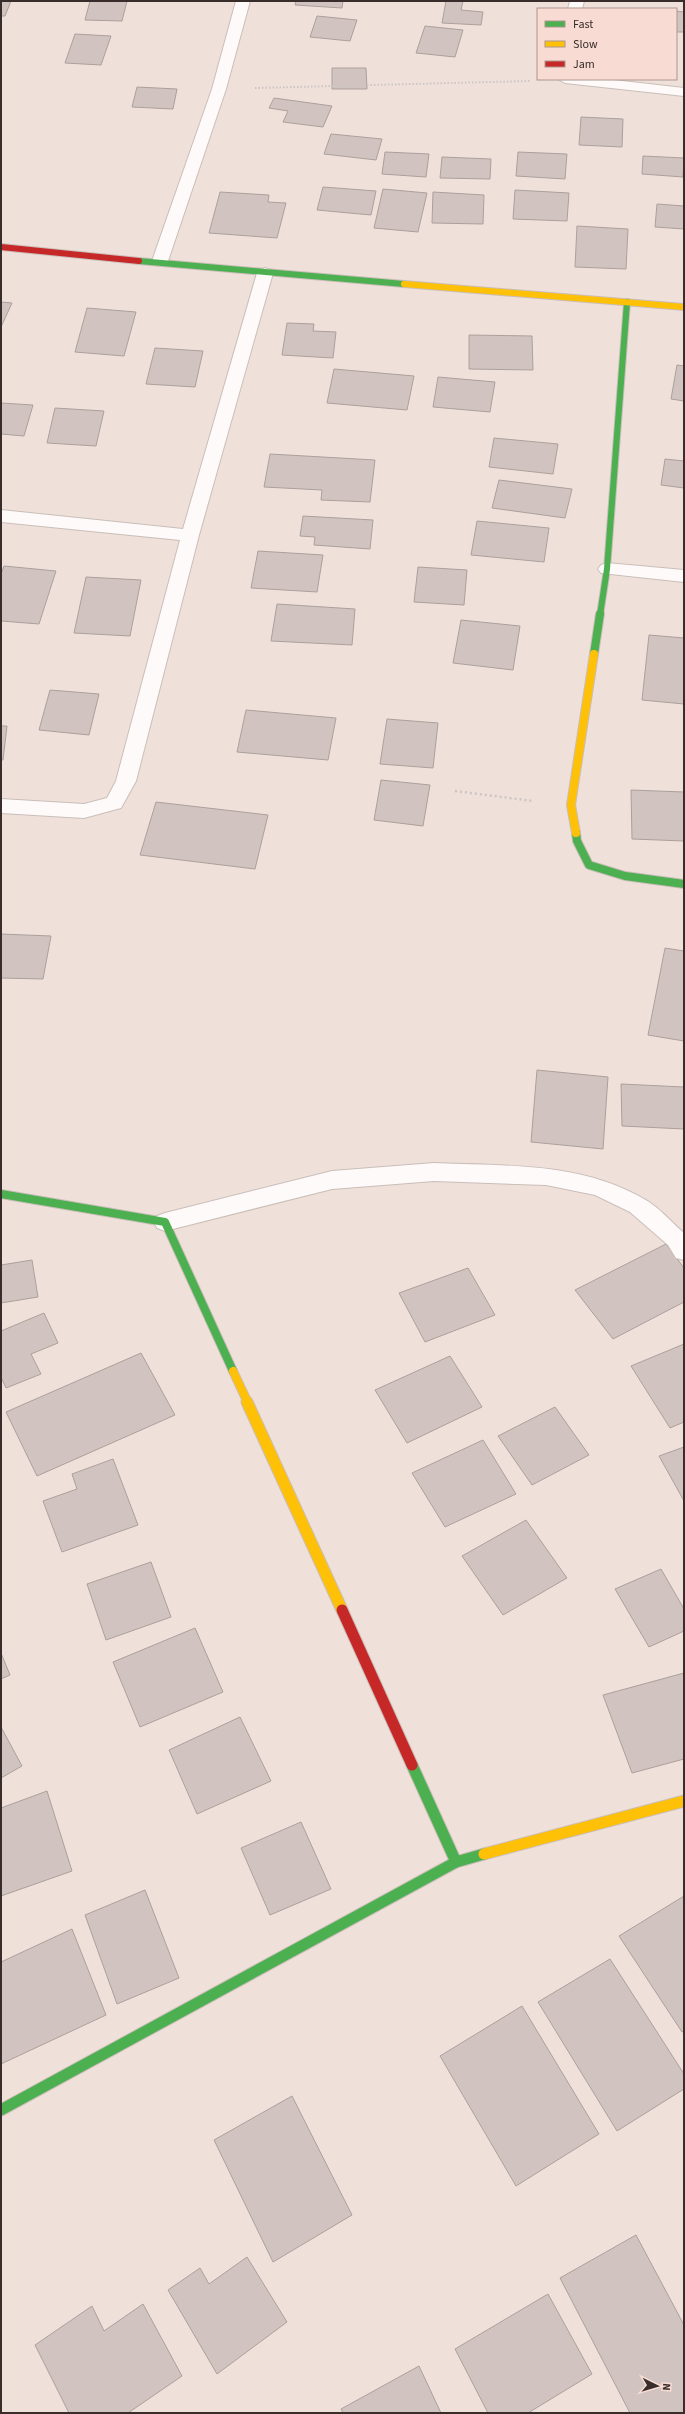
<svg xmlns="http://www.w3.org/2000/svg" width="685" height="2414" font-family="'Source Sans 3',sans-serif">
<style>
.building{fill:#d1c4c0;stroke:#aca09c}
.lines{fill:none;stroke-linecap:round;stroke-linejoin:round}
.street-casing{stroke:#cabeb9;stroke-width:2}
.fast-far2-casing{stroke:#cabeb9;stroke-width:8}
.fast-far1-casing{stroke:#cabeb9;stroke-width:10}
.fast-casing{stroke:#cabeb9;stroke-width:13}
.slow-far2-casing{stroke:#cabeb9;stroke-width:8}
.slow-far1-casing{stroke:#cabeb9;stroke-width:10}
.slow-casing{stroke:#cabeb9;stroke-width:13}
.jam-far1-casing{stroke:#cabeb9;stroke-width:8}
.jam-casing{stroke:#cabeb9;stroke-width:13}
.path-far1{stroke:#cbc5c3;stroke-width:2;stroke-dasharray:1.5 2;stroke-linecap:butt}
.path{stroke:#cbc5c3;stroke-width:2.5;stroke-dasharray:2 3;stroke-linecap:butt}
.street{fill:#fdfaf9;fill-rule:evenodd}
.fast-far2{stroke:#4caf50;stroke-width:6}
.fast-far1{stroke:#4caf50;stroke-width:8}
.fast{stroke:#4caf50;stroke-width:11}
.slow-far2{stroke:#ffc107;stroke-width:6}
.slow-far1{stroke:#ffc107;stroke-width:8}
.slow{stroke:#ffc107;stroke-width:11}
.jam-far1{stroke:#c62828;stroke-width:6}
.jam{stroke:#c62828;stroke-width:11}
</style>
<rect width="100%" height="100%" fill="#f0e0da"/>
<g class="building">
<polygon points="1,1 11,1 5,16 1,16"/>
<polygon points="90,1 127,1 122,21 85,20"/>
<polygon points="296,1 343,1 342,8 295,5"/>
<polygon points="446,1 463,1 461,10 483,12 481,25 442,23"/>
<polygon points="676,11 684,12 684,32 676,32"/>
<polygon points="317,16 357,20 350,41 310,37"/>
<polygon points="425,26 463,30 455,57 416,53"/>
<polygon points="75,34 111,36 101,65 65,63"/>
<polygon points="332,68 366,68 367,89 332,89"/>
<polygon points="137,87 177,89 173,109 132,107"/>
<polygon points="274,98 332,106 323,127 283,122 288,111 269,108"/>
<polygon points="581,117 623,119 622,147 579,145"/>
<polygon points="331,134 382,139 376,160 324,154"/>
<polygon points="385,152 429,154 426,177 382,174"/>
<polygon points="518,152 567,154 565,179 516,176"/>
<polygon points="643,156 684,158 683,177 642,174"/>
<polygon points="442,157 491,159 490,179 440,178"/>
<polygon points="323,187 376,191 371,215 317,210"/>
<polygon points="383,189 427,193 418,232 374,228"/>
<polygon points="515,190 569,193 567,221 513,219"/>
<polygon points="220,192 269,195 268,202 286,203 277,238 209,233"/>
<polygon points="433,192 484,195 483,224 432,223"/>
<polygon points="657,204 684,206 684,229 655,227"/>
<polygon points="577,226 628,229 626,269 575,267"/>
<polygon points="1,302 12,303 1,327"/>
<polygon points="87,308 136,312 124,356 75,352"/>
<polygon points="287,323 314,324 313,331 336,332 333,358 282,355"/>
<polygon points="469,335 532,336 533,370 469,369"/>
<polygon points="155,348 203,351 195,387 146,384"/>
<polygon points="677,365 684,366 684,401 671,399"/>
<polygon points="334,369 414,376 407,410 327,403"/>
<polygon points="438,377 495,382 490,412 433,407"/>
<polygon points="1,403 33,405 24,436 1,434"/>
<polygon points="55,408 104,411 96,446 47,443"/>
<polygon points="494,438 558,444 553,474 489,467"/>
<polygon points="270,454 375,460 370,502 321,500 322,490 264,487"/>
<polygon points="665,459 684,461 684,488 661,485"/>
<polygon points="499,480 572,489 565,518 492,508"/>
<polygon points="303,516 373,520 370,549 314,545 315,537 300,536"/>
<polygon points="477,521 549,528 544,562 471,555"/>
<polygon points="258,551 323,555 317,592 251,588"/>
<polygon points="4,566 56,571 39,624 1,621 1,574"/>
<polygon points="418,567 467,570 464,605 414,602"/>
<polygon points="86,577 141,580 130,636 74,633"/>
<polygon points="277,604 355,609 352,645 271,641"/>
<polygon points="461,620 520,626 513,670 453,663"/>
<polygon points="649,635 684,638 684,704 642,700"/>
<polygon points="50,690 99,694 89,735 39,730"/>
<polygon points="246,710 336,718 328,760 237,752"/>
<polygon points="387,719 438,723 433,768 380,764"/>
<polygon points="1,726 7,726 3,760 1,760"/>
<polygon points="381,780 430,785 423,826 374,820"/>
<polygon points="631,790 684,792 684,841 632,839"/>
<polygon points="156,802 268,815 255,869 140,855"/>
<polygon points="1,934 51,936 43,979 1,978"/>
<polygon points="665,948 684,951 684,1041 648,1035"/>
<polygon points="537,1070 608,1077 603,1149 531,1142"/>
<polygon points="621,1084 684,1087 684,1129 622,1126"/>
<polygon points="666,1244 684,1268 684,1302 613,1339 575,1290"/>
<polygon points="32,1260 38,1297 1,1303 1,1265"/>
<polygon points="468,1268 495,1315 425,1342 399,1293"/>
<polygon points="44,1313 58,1343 31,1354 41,1374 6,1388 1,1377 1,1331"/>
<polygon points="684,1344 684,1422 670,1428 631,1366"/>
<polygon points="141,1353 175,1415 37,1476 6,1412"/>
<polygon points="450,1356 482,1407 407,1443 375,1390"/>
<polygon points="555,1407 589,1455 532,1485 498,1436"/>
<polygon points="483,1440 516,1494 445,1527 412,1473"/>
<polygon points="684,1447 684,1501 659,1456"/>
<polygon points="113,1459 138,1525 62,1552 43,1501 77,1489 72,1474"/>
<polygon points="526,1520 567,1578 503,1615 462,1556"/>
<polygon points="151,1562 171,1617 106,1640 87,1584"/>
<polygon points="661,1569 684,1609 684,1631 649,1647 615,1589"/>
<polygon points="195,1628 223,1692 140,1727 113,1662"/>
<polygon points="1,1653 10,1675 1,1679"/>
<polygon points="684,1673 684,1759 632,1773 603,1695"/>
<polygon points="240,1717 271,1781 197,1814 169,1750"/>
<polygon points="1,1727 22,1766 1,1778"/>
<polygon points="47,1791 72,1871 1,1896 1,1808"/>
<polygon points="301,1822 331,1889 270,1915 241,1848"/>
<polygon points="145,1890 179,1978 117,2004 85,1915"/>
<polygon points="684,1896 684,2031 682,2032 619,1936"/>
<polygon points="72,1929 106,2015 1,2064 1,1962"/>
<polygon points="610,1959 684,2074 684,2089 617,2131 538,2002"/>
<polygon points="522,2006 599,2134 516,2186 440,2056"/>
<polygon points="292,2096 352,2215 273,2262 214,2140"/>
<polygon points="636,2235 684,2325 684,2413 630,2413 560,2278"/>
<polygon points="247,2257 287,2322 217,2374 168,2290 200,2268 209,2284"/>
<polygon points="548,2294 592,2374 528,2413 488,2413 455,2349"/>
<polygon points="143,2304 182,2376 128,2413 69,2413 35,2345 92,2306 104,2331"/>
<polygon points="419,2366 441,2413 343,2413 341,2409"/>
</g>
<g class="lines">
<defs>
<g id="street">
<polygon points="236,1 250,1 226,89 168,261 160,266 154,264 152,261 212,89"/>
<polygon points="570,1 584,1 582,9 568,9"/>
<polygon points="558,79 605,79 684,88 684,96 565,83"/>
<polygon points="265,268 271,270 273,273 199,535 136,781 121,808 84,818 1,813 1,799 84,804 107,798 116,781 180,540 1,522 1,510 183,529 257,273 259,270"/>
<polygon points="607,563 684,570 684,582 601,573 598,569 601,565"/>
<path d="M434,1163c72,3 146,-1 210,36 15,8 27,23 40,34v27l-8,-2 -8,-13 -38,-33 -35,-17 -49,-10 -112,-4 -102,8 -167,42 -8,-3 -3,-6 3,-6 8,-3 167,-42z"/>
</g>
<g id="fast-far2">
<polyline points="139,261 404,284"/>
<polyline points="600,615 607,569 627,302"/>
</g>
<g id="fast-far1">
<polyline points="594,654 600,614"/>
<polyline points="576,833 577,841 589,865 625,876 684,884"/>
<polyline points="1,1194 165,1222 233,1371"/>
</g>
<g id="fast">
<polyline points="412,1765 456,1862"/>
<polyline points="1,2110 456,1862 484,1854"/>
</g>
<polyline id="slow-far2" points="404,284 684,307"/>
<g id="slow-far1">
<polyline points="576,833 571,805 594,654"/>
<polyline points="233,1371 248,1403"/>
</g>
<g id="slow">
<polyline points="247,1402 342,1610"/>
<polyline points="484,1854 684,1801"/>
</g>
<polyline id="jam-far1" points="1,247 139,261"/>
<polyline id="jam" points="342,1610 412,1765"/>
</defs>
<use href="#street" class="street-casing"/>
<use href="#fast-far2" class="fast-far2-casing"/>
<use href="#fast-far1" class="fast-far1-casing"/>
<use href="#fast" class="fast-casing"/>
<use href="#slow-far2" class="slow-far2-casing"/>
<use href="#slow-far1" class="slow-far1-casing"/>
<use href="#slow" class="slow-casing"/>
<use href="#jam-far1" class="jam-far1-casing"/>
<use href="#jam" class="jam-casing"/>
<polyline class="path-far1" points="255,88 530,81"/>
<polyline class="path" points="455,791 533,801"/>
<use href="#street" class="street"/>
<use href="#fast-far2" class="fast-far2"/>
<use href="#fast-far1" class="fast-far1"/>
<use href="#fast" class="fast"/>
<use href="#slow-far2" class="slow-far2"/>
<use href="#slow-far1" class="slow-far1"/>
<use href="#slow" class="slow"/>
<use href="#jam-far1" class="jam-far1"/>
<use href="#jam" class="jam"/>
</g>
<rect width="685" height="2414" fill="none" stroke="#382d2a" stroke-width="4"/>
<rect x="537" y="8" width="140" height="72" fill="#f8dbd2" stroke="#ab958f"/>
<rect x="545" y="21" width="20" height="6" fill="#4caf50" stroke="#ab958f"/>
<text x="573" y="28" font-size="12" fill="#382d2a">Fast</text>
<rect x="545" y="41" width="20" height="6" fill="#ffc107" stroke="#ab958f"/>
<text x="573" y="48" font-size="12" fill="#382d2a">Slow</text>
<rect x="545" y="61" width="20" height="6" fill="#c62828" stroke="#ab958f"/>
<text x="573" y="68" font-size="12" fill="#382d2a">Jam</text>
<g transform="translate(657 2386) rotate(95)" stroke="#f8dbd2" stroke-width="3" paint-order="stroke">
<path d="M0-3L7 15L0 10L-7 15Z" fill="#382d2a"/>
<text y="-6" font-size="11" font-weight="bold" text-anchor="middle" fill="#382d2a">N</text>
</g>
</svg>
